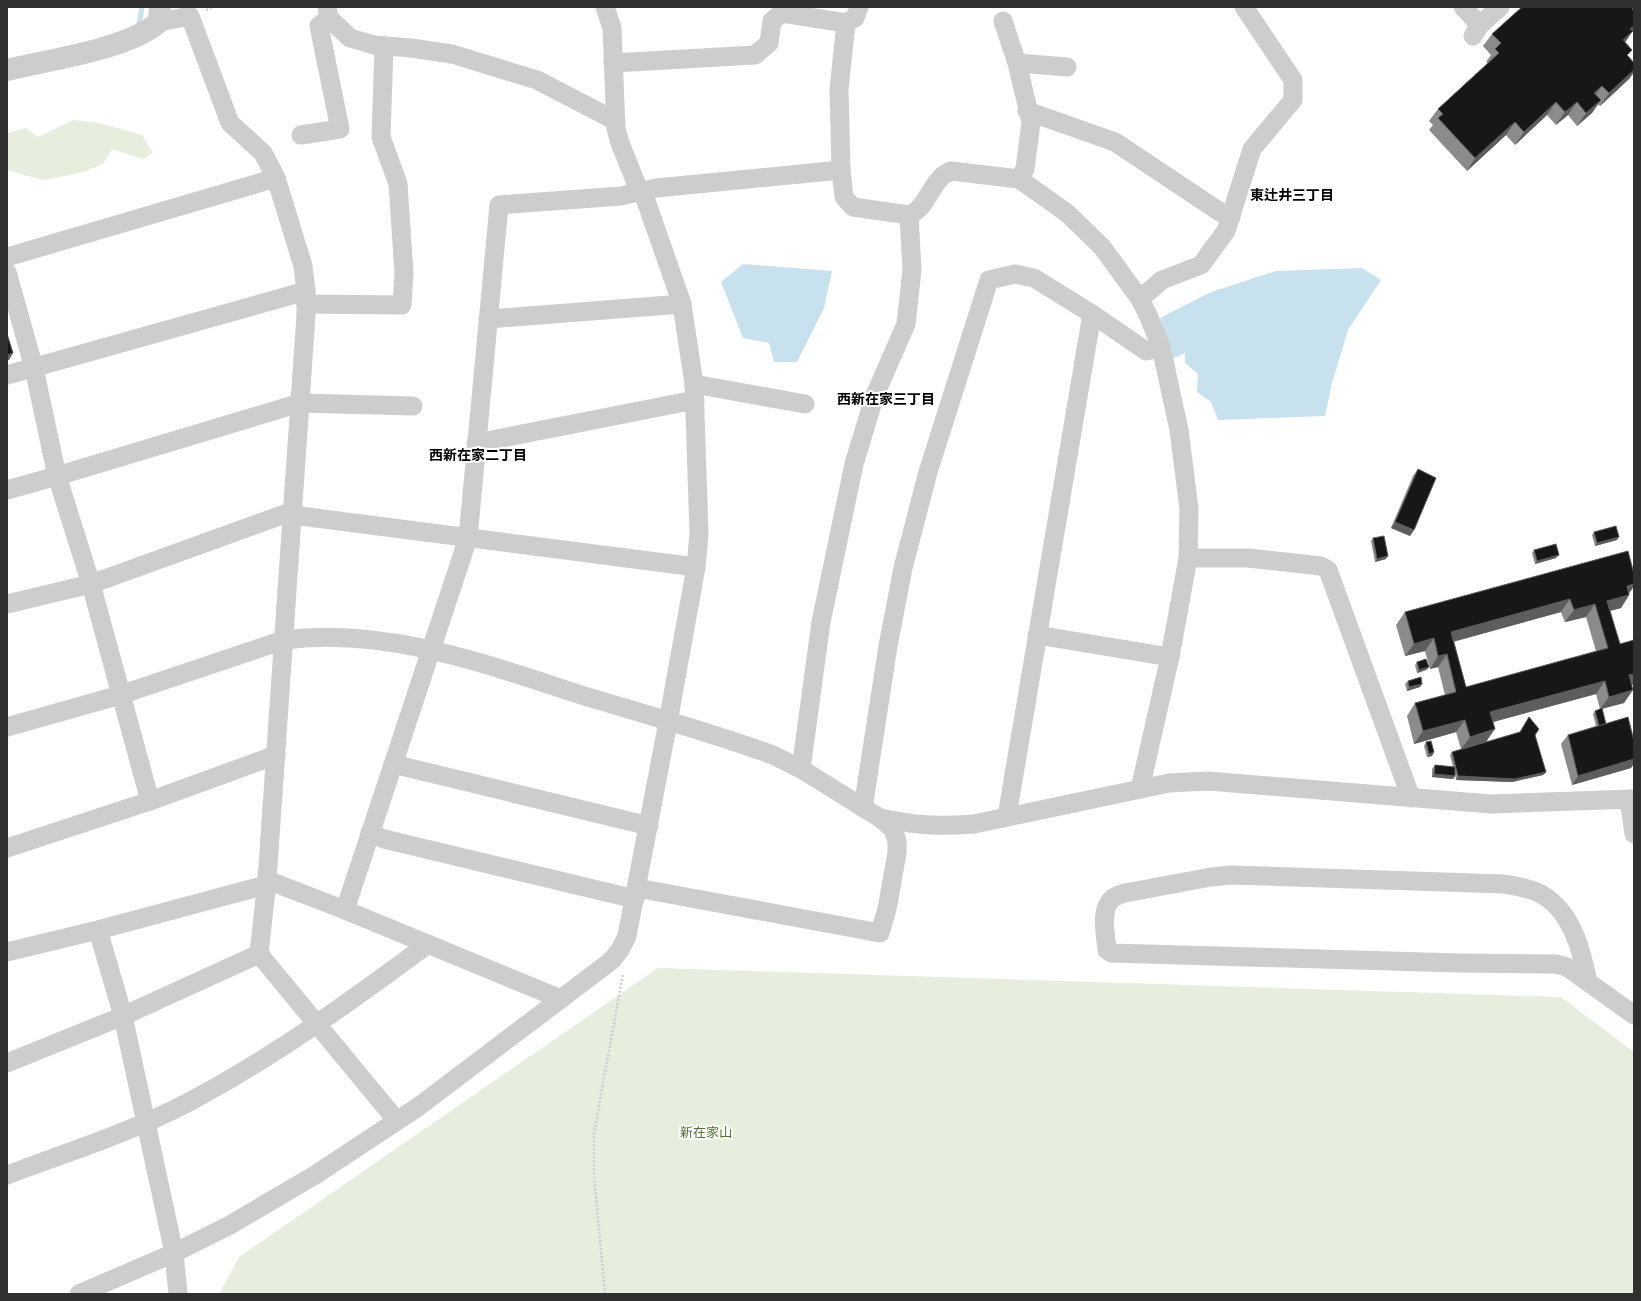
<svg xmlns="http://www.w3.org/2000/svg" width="1641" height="1301" font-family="Cabin,'Noto Sans JP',sans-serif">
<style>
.green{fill:#e7eede}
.water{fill:#c8e1ef}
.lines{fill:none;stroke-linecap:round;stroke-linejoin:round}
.stream{stroke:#c8e1ef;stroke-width:5}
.path{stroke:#cdcdcd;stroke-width:2.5;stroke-dasharray:2 2;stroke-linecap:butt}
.minor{stroke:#cdcdcd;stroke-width:19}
.tertiary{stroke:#cdcdcd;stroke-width:22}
.wall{fill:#8b8b8b;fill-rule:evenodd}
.shaded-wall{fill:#5d5d5d}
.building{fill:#171717;stroke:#5d5d5d;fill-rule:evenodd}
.labels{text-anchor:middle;stroke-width:4;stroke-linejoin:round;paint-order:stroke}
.park-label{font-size:13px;fill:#547139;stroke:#fff}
.neighbourhood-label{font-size:14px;font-weight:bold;fill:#000;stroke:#fff}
</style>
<rect width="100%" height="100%" fill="#fff"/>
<g class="green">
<polygon points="73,120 99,123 142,135 153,153 143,159 112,149 103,164 83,172 61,177 42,180 7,170 7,133 26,128 38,137"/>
<polygon points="658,968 1561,997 1634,1052 1634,1294 219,1294 239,1257"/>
</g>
<g class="water">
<polygon points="743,264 832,271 824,308 797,362 774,362 769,343 743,338 721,282"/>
<polygon points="1362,268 1381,280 1348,330 1332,383 1325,416 1218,420 1211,402 1197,392 1198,374 1185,363 1185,353 1172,359 1160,318 1211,292 1276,271"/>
</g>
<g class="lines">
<polyline class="stream" points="139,25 142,7"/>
<g class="path">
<polyline points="206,10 213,7"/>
<polyline points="605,1294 594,1176 594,1133 623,974"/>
</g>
<g class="minor">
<polyline points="327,7 329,18 350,38 374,45 411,48 452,54 537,80 616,121"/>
<path d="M859,7l-4,11 -9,5 -7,66 2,81 3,27 9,10 56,8c20,-7 21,-36 42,-44l68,8 48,34 35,34 38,52 8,16 13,32 18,83 10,79 -1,49 -18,99 -30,132"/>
<polyline points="1463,7 1480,25"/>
<polyline points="1003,21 1017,63 1031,122 1025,169 1019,179"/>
<polyline points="159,22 190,16 230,123 263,153 276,178 303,266 306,291 306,315 267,880 259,954 397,1121"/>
<polyline points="1473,36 1480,25 1500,7"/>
<polyline points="613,63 755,55 769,43 772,21 782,13 846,23"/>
<polyline points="1017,63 1067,67"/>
<polyline points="1027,111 1115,142 1220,212 1231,217"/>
<polyline points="301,135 340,129 319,26 329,18"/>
<polyline points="7,257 276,178"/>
<polyline points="7,272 34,368 57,476 91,584 150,801"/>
<polyline points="1140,299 1162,280 1201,265 1226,231 1252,149 1293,100 1293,80 1244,7"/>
<polyline points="306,304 402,305 404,273 398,184 381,137 384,46"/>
<polyline points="488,319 682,304"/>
<polyline points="7,375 306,291"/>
<polyline points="694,384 805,404"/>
<polyline points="476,443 695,400"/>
<polyline points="7,490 57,476 300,403 413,406"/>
<polyline points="1188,558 1248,558 1321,566 1328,570 1411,798"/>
<polyline points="7,604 91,584 285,514 696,567"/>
<polyline points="1037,635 1170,657"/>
<path d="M7,727l113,-32 164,-55c104,-14 209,27 307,58 61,18 122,35 182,57l28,14 79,49 13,11 4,12v12l-10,56 -7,24 -243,-45"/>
<polyline points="393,764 649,826"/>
<polyline points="801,769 821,622 854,464 875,395 906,324 912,270 909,215"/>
<polyline points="1629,799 1634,834"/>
<polyline points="863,808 888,646 903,568 928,472 989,280 1015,274 1034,278 1092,314 1146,351 1161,347"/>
<polyline points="1007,816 1092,314"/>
<path d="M880,818c35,7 58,9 94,6l195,-41 39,-2 283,23 143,-5"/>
<polyline points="370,833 384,839 635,899"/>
<polyline points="7,848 150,801 276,755"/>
<polyline points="267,880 345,910 561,999"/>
<polyline points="345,910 468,538 499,205 621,196 656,188 841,170"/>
<polyline points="98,930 123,1016 174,1253 178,1294"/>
<polyline points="7,952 98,930 266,885"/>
<path d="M1588,982c-7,-34 -17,-74 -51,-90 -10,-4 -22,-6 -33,-8l-272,-9 -21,2 -86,16c-4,1 -9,3 -12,5 -14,11 -7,37 -6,52l4,3 348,10 97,1 11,3 67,48"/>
<polyline points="7,1063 123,1016 259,954"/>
<path d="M7,1175c61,-23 125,-43 182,-73 85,-45 162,-101 239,-158"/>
<polyline points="79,1294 174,1253 230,1225 315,1175 418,1107 611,961 620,950 627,936 668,722 696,567 699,533 694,384 682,304 645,198 640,193 620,143 616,129 612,28 605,7"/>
</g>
<path class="tertiary" d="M7,70c41,-10 122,-21 152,-48l1,-15"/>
</g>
<g class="wall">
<polygon points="1634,7 1633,10 1634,11 1634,29 1625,42 1628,56 1634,63 1634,72 1629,79 1600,106 1598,104 1592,113 1577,126 1568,115 1556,125 1547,115 1515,145 1506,135 1467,171 1429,130 1433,125 1429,121 1438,109 1488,63 1486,62 1491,55 1483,46 1492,34"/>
<polygon points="1418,469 1414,530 1410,536 1391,528 1413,476"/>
<polygon points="1594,532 1617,540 1595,546 1592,535"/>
<polygon points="1373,538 1386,559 1375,562 1371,541"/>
<polygon points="1534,550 1556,558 1535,564 1532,553"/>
<path d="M1634,574v12l-5,7v2l-8,13 -11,3 10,33 14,-4v44l-2,1 -8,18 -22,6 4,15 25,44 -59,17 -11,-41 7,-9 28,-9 -3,-12 2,-3 5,-2 -4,-15 -103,28 -7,20 49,-7 11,37 -3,3 -31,7 -56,-2 -1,-6v2l-2,3 -21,-2v-8l3,-4 18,2 -3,-12 2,-3 9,-3 -5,-17 -42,12 -7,-28 8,-13 30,-8 -7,-28 -8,2 -5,-18 -20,5 -9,-31 9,-13zM1561,612l4,10 21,-5 10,34 -130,36 -12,-46z"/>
<polygon points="1417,662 1429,667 1426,670 1417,673 1415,665"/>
<polygon points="1408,681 1422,684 1420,687 1407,691 1405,684"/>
<polygon points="1426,742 1434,752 1432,756 1427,757 1424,746"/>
</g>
<g class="shaded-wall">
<polygon points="1634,26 1634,29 1624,44 1614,52 1630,29"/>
<polygon points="1634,70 1634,72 1629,79 1600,106 1609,93"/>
<polygon points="1602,86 1593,98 1594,93"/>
<polygon points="1601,100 1592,113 1577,126 1586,113"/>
<polygon points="1556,102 1547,115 1515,145 1524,132"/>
<polygon points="1577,102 1568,115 1556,125 1565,112"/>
<polygon points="1515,122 1506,135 1467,171 1475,158"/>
<polygon points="13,353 9,360 7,360 7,355"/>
<polygon points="1395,522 1414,530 1410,536 1391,528"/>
<polygon points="1619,537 1617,540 1595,546 1597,543"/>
<polygon points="1559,555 1556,558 1535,564 1537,561"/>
<polygon points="1388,556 1386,559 1375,562 1377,559"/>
<polygon points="1634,584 1634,586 1628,595 1629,595 1621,608 1598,614 1607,601 1627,586"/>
<polygon points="1570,599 1561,612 1442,645 1451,632"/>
<polygon points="1595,604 1586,617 1565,622 1574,610"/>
<polygon points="1434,638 1425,651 1405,656 1414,644"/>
<polygon points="1447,654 1438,667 1430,669 1438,656"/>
<polygon points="1429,667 1426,670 1417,673 1419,670"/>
<polygon points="1634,674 1634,684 1620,687 1629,675"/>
<polygon points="1605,681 1596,694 1482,725 1490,712"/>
<polygon points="1422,684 1420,687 1407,691 1409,687"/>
<polygon points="1633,690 1624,703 1600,709 1609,697"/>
<polygon points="1465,720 1456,732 1414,744 1423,731"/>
<polygon points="1495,729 1486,742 1461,749 1470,737"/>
<polygon points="1434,752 1432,756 1427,757 1429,754"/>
<polygon points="1634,759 1634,764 1631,768 1572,785 1578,776"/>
<polygon points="1546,772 1543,775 1512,782 1456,780 1458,776"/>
<polygon points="1434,774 1455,776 1453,779 1432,777"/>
</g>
<g class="building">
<polygon points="1522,7 1634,7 1632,9 1634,11 1634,26 1630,29 1633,31 1623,40 1632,50 1627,55 1634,63 1634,70 1609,93 1602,86 1594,93 1601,100 1586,113 1577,102 1565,112 1556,102 1524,132 1515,122 1475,158 1438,118 1443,114 1438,109 1499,53 1495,49 1501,43 1492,34"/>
<polygon points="7,334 13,353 7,355"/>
<polygon points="1418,469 1436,478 1414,530 1395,522"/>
<polygon points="1616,526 1619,537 1597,543 1594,532"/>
<polygon points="1384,536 1388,556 1377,559 1373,538"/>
<polygon points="1556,544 1559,555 1537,561 1534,550"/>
<path d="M1628,551l6,23v10l-7,2 2,9 -22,6 13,43 14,-4v34l-5,1 4,15 -24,7 -4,-16 -115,31 5,17 -25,8 -5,-17 -42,11 -8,-28 41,-11 -9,-38 -9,2 -4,-18 -20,6 -9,-32zM1570,599l4,11 21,-6 13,44 -142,39 -15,-55z"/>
<polygon points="1426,659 1429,667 1419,670 1417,662"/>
<polygon points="1421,677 1422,684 1409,687 1408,681"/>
<polygon points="1602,708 1606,724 1599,726 1595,711"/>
<polygon points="1529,717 1539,729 1535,735 1546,772 1515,779 1458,776 1452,752 1520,732"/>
<polygon points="1628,717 1634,741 1634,759 1578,776 1568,735"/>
<polygon points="1431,741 1434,752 1429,754 1426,742"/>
<polygon points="1435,765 1455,767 1455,776 1434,774"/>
</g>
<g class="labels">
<g class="park-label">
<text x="706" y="1137">新在家山</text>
</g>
<g class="neighbourhood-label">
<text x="1292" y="200">東辻井三丁目</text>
<text x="886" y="404">西新在家三丁目</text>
<text x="478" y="460">西新在家二丁目</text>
</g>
</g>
<rect width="1641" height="1301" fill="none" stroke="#303030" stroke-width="16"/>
</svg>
